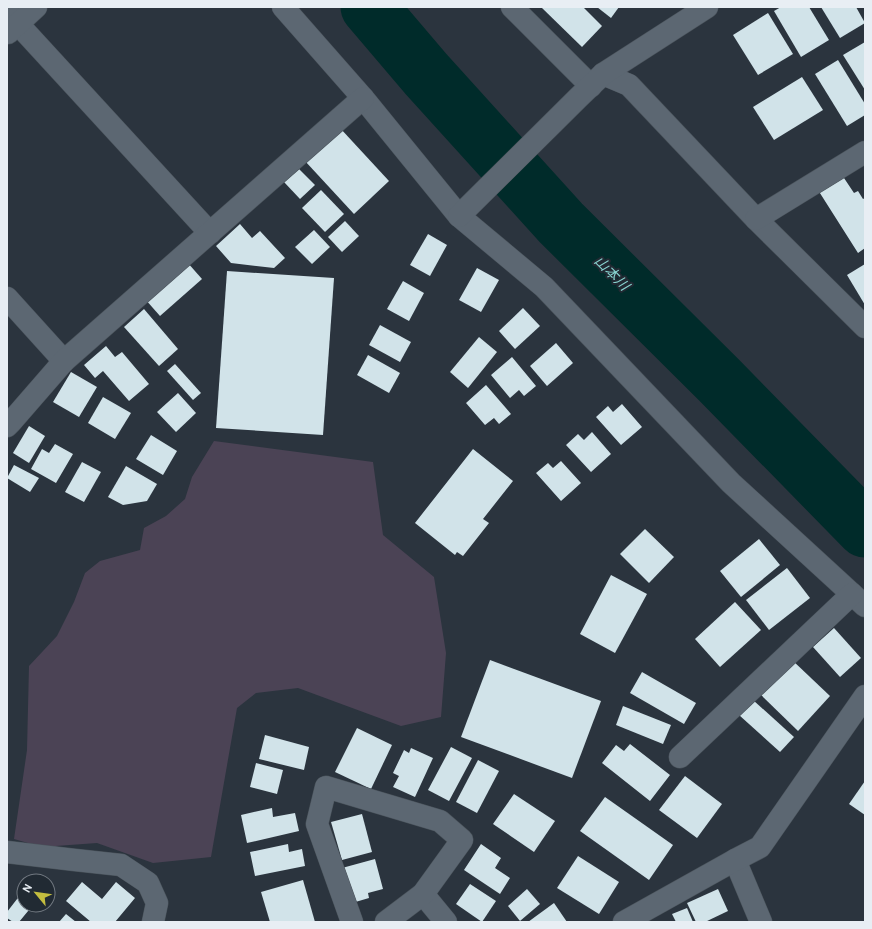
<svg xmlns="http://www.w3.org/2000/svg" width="872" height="929" font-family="Cabin,'Noto Sans JP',sans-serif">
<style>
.green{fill:#4b4355}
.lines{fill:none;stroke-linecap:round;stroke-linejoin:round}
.river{stroke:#002b2a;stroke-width:57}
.building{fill:#d1e3e9}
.minor-casing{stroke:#4a535b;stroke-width:23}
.minor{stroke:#5c6772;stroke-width:22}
.labels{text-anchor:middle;stroke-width:4;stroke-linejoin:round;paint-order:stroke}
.water-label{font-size:14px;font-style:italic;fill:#88d4d0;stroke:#212a33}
</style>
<rect width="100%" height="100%" fill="#2b343e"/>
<polygon class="green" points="214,441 373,462 383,535 434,577 446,653 441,717 401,726 298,688 256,693 237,708 211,857 153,863 97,843 42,847 14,839 27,750 29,666 57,636 74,602 85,573 100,561 140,550 144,528 166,516 185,499 192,477"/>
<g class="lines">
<polyline class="river" points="369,7 426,74 561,223 719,380 865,529"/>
</g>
<g class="building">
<polygon points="541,7 583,7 602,26 582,47"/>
<polygon points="597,7 619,7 611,18"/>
<polygon points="781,7 809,7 829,40 801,57 774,11"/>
<polygon points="821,7 856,7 865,23 840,38"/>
<polygon points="768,13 793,54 758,75 733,35"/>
<polygon points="865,42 865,90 843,55"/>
<polygon points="838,60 865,104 865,115 847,126 815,74"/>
<polygon points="802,77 823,110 774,140 753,107"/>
<polygon points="340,128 389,181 354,214 305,161"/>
<polygon points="299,169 315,185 300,199 284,182"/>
<polygon points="842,175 854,193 858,191 863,199 865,198 865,248 858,253 818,190"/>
<polygon points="321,190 344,214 325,232 302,208"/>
<polygon points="345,221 359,236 342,252 328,237"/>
<polygon points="240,224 252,238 260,231 285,258 274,268 231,263 216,246"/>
<polygon points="314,230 330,247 312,264 295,247"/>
<polygon points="428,234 447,245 430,276 410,265"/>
<polygon points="187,262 202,279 160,316 145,299"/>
<polygon points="865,264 865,305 847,275"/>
<polygon points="477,268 499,280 481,312 459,300"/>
<polygon points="227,271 334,278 323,435 216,428"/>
<polygon points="403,281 424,293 409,321 387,309"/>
<polygon points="523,308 540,326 515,349 499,331"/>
<polygon points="144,309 178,349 159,366 124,327"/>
<polygon points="380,325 411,342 400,362 369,345"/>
<polygon points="479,337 497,352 468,388 450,372"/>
<polygon points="556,343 573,363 547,386 530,366"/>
<polygon points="106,346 115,357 122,352 149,384 129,401 103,371 95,378 84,365"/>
<polygon points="368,355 400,373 389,393 357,375"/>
<polygon points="512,357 536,386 524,396 519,390 510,398 491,375"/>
<polygon points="175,364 201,393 193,400 167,371"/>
<polygon points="71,372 97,387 79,417 53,402"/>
<polygon points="486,385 511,414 499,424 494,418 485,425 466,403"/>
<polygon points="178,393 196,413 176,432 157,412"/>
<polygon points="103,397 131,413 115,439 88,423"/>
<polygon points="622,404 642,427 621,445 596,417 608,406 613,412"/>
<polygon points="29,426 45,436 29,463 13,453"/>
<polygon points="592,432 611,454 591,472 566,445 578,434 584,440"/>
<polygon points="151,435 177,451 163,475 136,459"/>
<polygon points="55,444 73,454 56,483 31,469 42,449 49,453"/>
<polygon points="473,449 513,481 483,519 489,523 463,556 457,552 455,555 415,523"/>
<polygon points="561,461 581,483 561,501 536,473 548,463 553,468"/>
<polygon points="82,462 101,472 84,502 65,492"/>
<polygon points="14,465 39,478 30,492 7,478"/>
<polygon points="126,466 157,484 147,501 123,505 108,497"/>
<polygon points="645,529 674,557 649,583 620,554"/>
<polygon points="759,539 780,565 741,597 720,571"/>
<polygon points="787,568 810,598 769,630 746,600"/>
<polygon points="611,575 647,594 615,653 580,634"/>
<polygon points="735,602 761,630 720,667 695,639"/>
<polygon points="834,628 861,658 840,677 813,647"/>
<polygon points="791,659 830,696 798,731 759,693"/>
<polygon points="490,660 601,701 572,778 461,737"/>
<polygon points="642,672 696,703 684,724 630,693"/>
<polygon points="753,700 794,737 780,752 739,715"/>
<polygon points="623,706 671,725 663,744 616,725"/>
<polygon points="357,728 392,745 371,789 335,772"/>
<polygon points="265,735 309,747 304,770 259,759"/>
<polygon points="630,744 670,775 650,801 602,763 616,745 624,751"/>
<polygon points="451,747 472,758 449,801 428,790"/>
<polygon points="411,748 433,758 415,797 393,787 399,776 393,773 404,750 409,753"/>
<polygon points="478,760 499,771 477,813 456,802"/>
<polygon points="256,763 283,770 277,794 250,787"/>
<polygon points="685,776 722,804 697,838 659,810"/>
<polygon points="865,781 865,815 849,804"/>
<polygon points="514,794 555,821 534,852 493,824"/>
<polygon points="605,797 673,845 649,880 580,831"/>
<polygon points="272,808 273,817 295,813 299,831 247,843 241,815"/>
<polygon points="362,814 372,852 342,860 331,822"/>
<polygon points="288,844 289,852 302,849 305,866 255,876 250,852"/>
<polygon points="481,844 501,858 495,868 510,878 500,894 464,870"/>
<polygon points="578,856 619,882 599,914 557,888"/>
<polygon points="375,859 383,889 368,893 369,898 352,903 342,868"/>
<polygon points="303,880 315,922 270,922 261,892"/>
<polygon points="82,882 102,899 116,882 135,898 115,922 91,922 66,901"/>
<polygon points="470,884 496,901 482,922 456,904"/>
<polygon points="527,889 540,904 520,921 508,906"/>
<polygon points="718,889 728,911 705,922 696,922 687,903"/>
<polygon points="24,890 24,905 33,905 19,922 13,922 7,918 7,912"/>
<polygon points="554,903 567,922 528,922"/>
<polygon points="687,908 693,922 676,922 672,914"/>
<polygon points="66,914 76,922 59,922"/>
</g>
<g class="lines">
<defs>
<g id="minor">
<polyline points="283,7 363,98 459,216 544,287 731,483 865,606"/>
<polyline points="512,7 591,86"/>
<polyline points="7,12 210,233"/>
<polyline points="8,33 36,7"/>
<polyline points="603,74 629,85 756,219 865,327"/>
<polyline points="459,216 578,98 603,74 707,7"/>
<polyline points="756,219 865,152"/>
<polyline points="7,298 64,361"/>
<polyline points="7,426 11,422 64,361 363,98"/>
<polyline points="680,757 852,594"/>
<polyline points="7,852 75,860 121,865 148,883 157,903 153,922"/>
<polyline points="735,860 761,922"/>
<polyline points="423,894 446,922"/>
<polyline points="352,922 317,824 326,787 440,821 462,840 423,894 386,922"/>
<polyline points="624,922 735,860 760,847 865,696"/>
</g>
</defs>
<use href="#minor" class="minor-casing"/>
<use href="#minor" class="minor"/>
</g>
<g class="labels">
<g class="water-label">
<text transform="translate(612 273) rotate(45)" y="5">山本川</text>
</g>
</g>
<rect width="872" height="929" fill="none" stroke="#e8eef4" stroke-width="16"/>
<g transform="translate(36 893) rotate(299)"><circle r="19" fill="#212a33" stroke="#717880"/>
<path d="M0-3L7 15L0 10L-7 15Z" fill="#c3bd3f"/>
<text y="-6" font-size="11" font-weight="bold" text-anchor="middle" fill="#e8eef4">N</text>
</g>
</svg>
